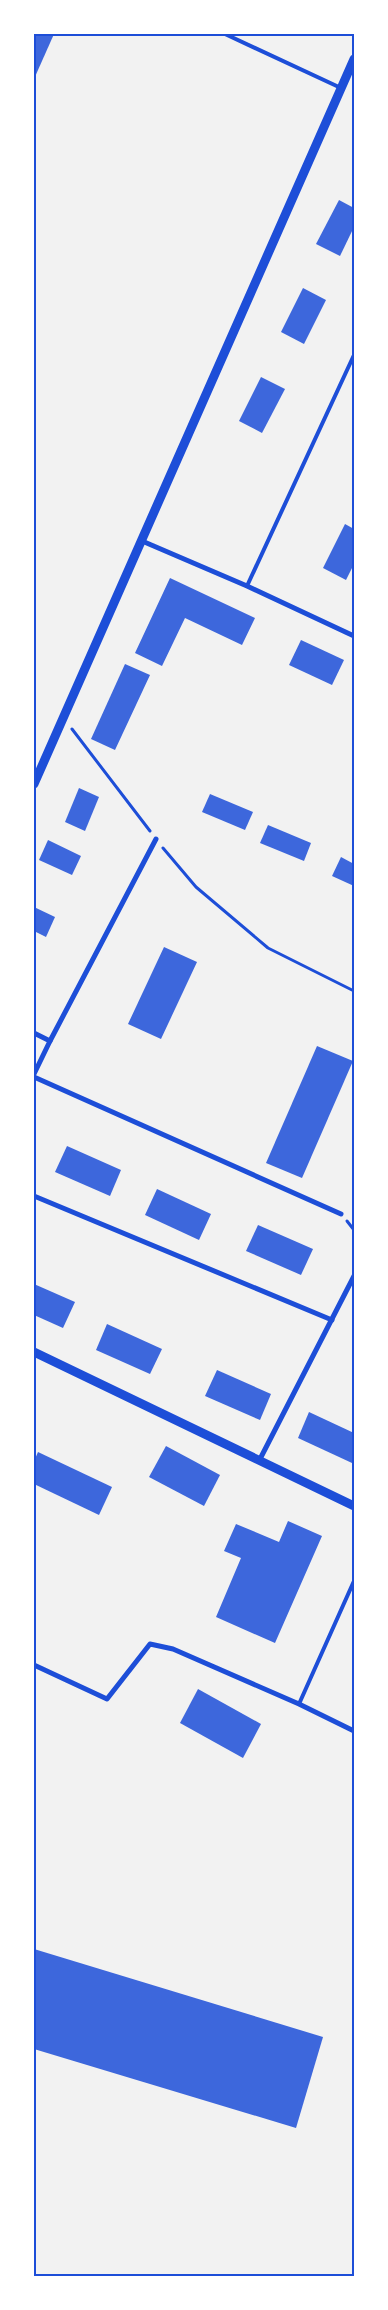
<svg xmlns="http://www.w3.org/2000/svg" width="388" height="2310" font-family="Manrope,sans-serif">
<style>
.building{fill:#3d67dc}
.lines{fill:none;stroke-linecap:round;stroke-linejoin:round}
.path{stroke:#1d4ed8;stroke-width:3}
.service{stroke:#1d4ed8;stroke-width:4}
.minor{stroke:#1d4ed8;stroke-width:5}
.tertiary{stroke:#1d4ed8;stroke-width:9}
.neatline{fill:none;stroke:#1d4ed8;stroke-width:2}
</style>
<rect width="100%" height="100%" fill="#f2f2f2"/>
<g class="building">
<polygon points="34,34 54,34 34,79"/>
<polygon points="339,200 354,208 354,227 340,256 316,244"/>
<polygon points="303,288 326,300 304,344 281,332"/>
<polygon points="261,377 285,389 262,433 239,421"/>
<polygon points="345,524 354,529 354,564 346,580 323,568"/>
<polygon points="170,578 255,618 242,645 185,618 162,666 135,653"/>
<polygon points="301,640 344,660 332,685 289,665"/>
<polygon points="125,664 150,675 115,750 91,739"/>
<polygon points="79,788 99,797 85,831 65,822"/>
<polygon points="210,794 253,812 245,830 202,812"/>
<polygon points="268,825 311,843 304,861 260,843"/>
<polygon points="48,840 81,856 72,875 39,860"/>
<polygon points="341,857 354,864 354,886 332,876"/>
<polygon points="34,907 55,917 46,937 34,931"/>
<polygon points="164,947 197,962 161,1039 128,1024"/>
<polygon points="317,1046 353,1061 302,1178 266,1163"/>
<polygon points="67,1146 121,1170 110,1196 55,1172"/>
<polygon points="157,1189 211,1214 199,1240 145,1215"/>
<polygon points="258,1225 313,1249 301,1275 246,1251"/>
<polygon points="34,1284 75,1302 63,1328 34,1315"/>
<polygon points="107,1324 162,1349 150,1374 96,1350"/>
<polygon points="217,1370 271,1394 260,1420 205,1396"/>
<polygon points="309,1412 354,1433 354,1458 352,1463 298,1438"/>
<polygon points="166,1446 220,1475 204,1506 149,1477"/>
<polygon points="38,1452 112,1487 99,1515 34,1484 34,1461"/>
<polygon points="288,1521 322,1536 275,1643 216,1617 241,1558 224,1551 236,1524 279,1542"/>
<polygon points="198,1689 261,1724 243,1758 180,1723"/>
<polygon points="34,1949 323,2037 296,2128 34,2049"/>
</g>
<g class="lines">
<g class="path">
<polyline points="72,729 150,831"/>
<polyline points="163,848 196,887 268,948 354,991"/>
<polyline points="347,1221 354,1230"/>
</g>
<g class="service">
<polyline points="225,34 341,88"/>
<polyline points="247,586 354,355"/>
<polyline points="299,1704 354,1581"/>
</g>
<g class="minor">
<polyline points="142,541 247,586 354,636"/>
<polyline points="34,1033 50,1041 34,1074"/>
<polyline points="50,1041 156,839"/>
<polyline points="34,1077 341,1214"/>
<polyline points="34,1196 332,1320"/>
<polyline points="259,1461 354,1276"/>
<polyline points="34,1665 107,1699 150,1644 173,1649 299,1704 354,1731"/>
</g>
<g class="tertiary">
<polyline points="34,784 354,59"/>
<polyline points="34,1352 354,1506"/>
</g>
</g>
<rect width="388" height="2310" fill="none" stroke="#ffffff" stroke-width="70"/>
<rect x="35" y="35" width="318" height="2240" class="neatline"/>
</svg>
